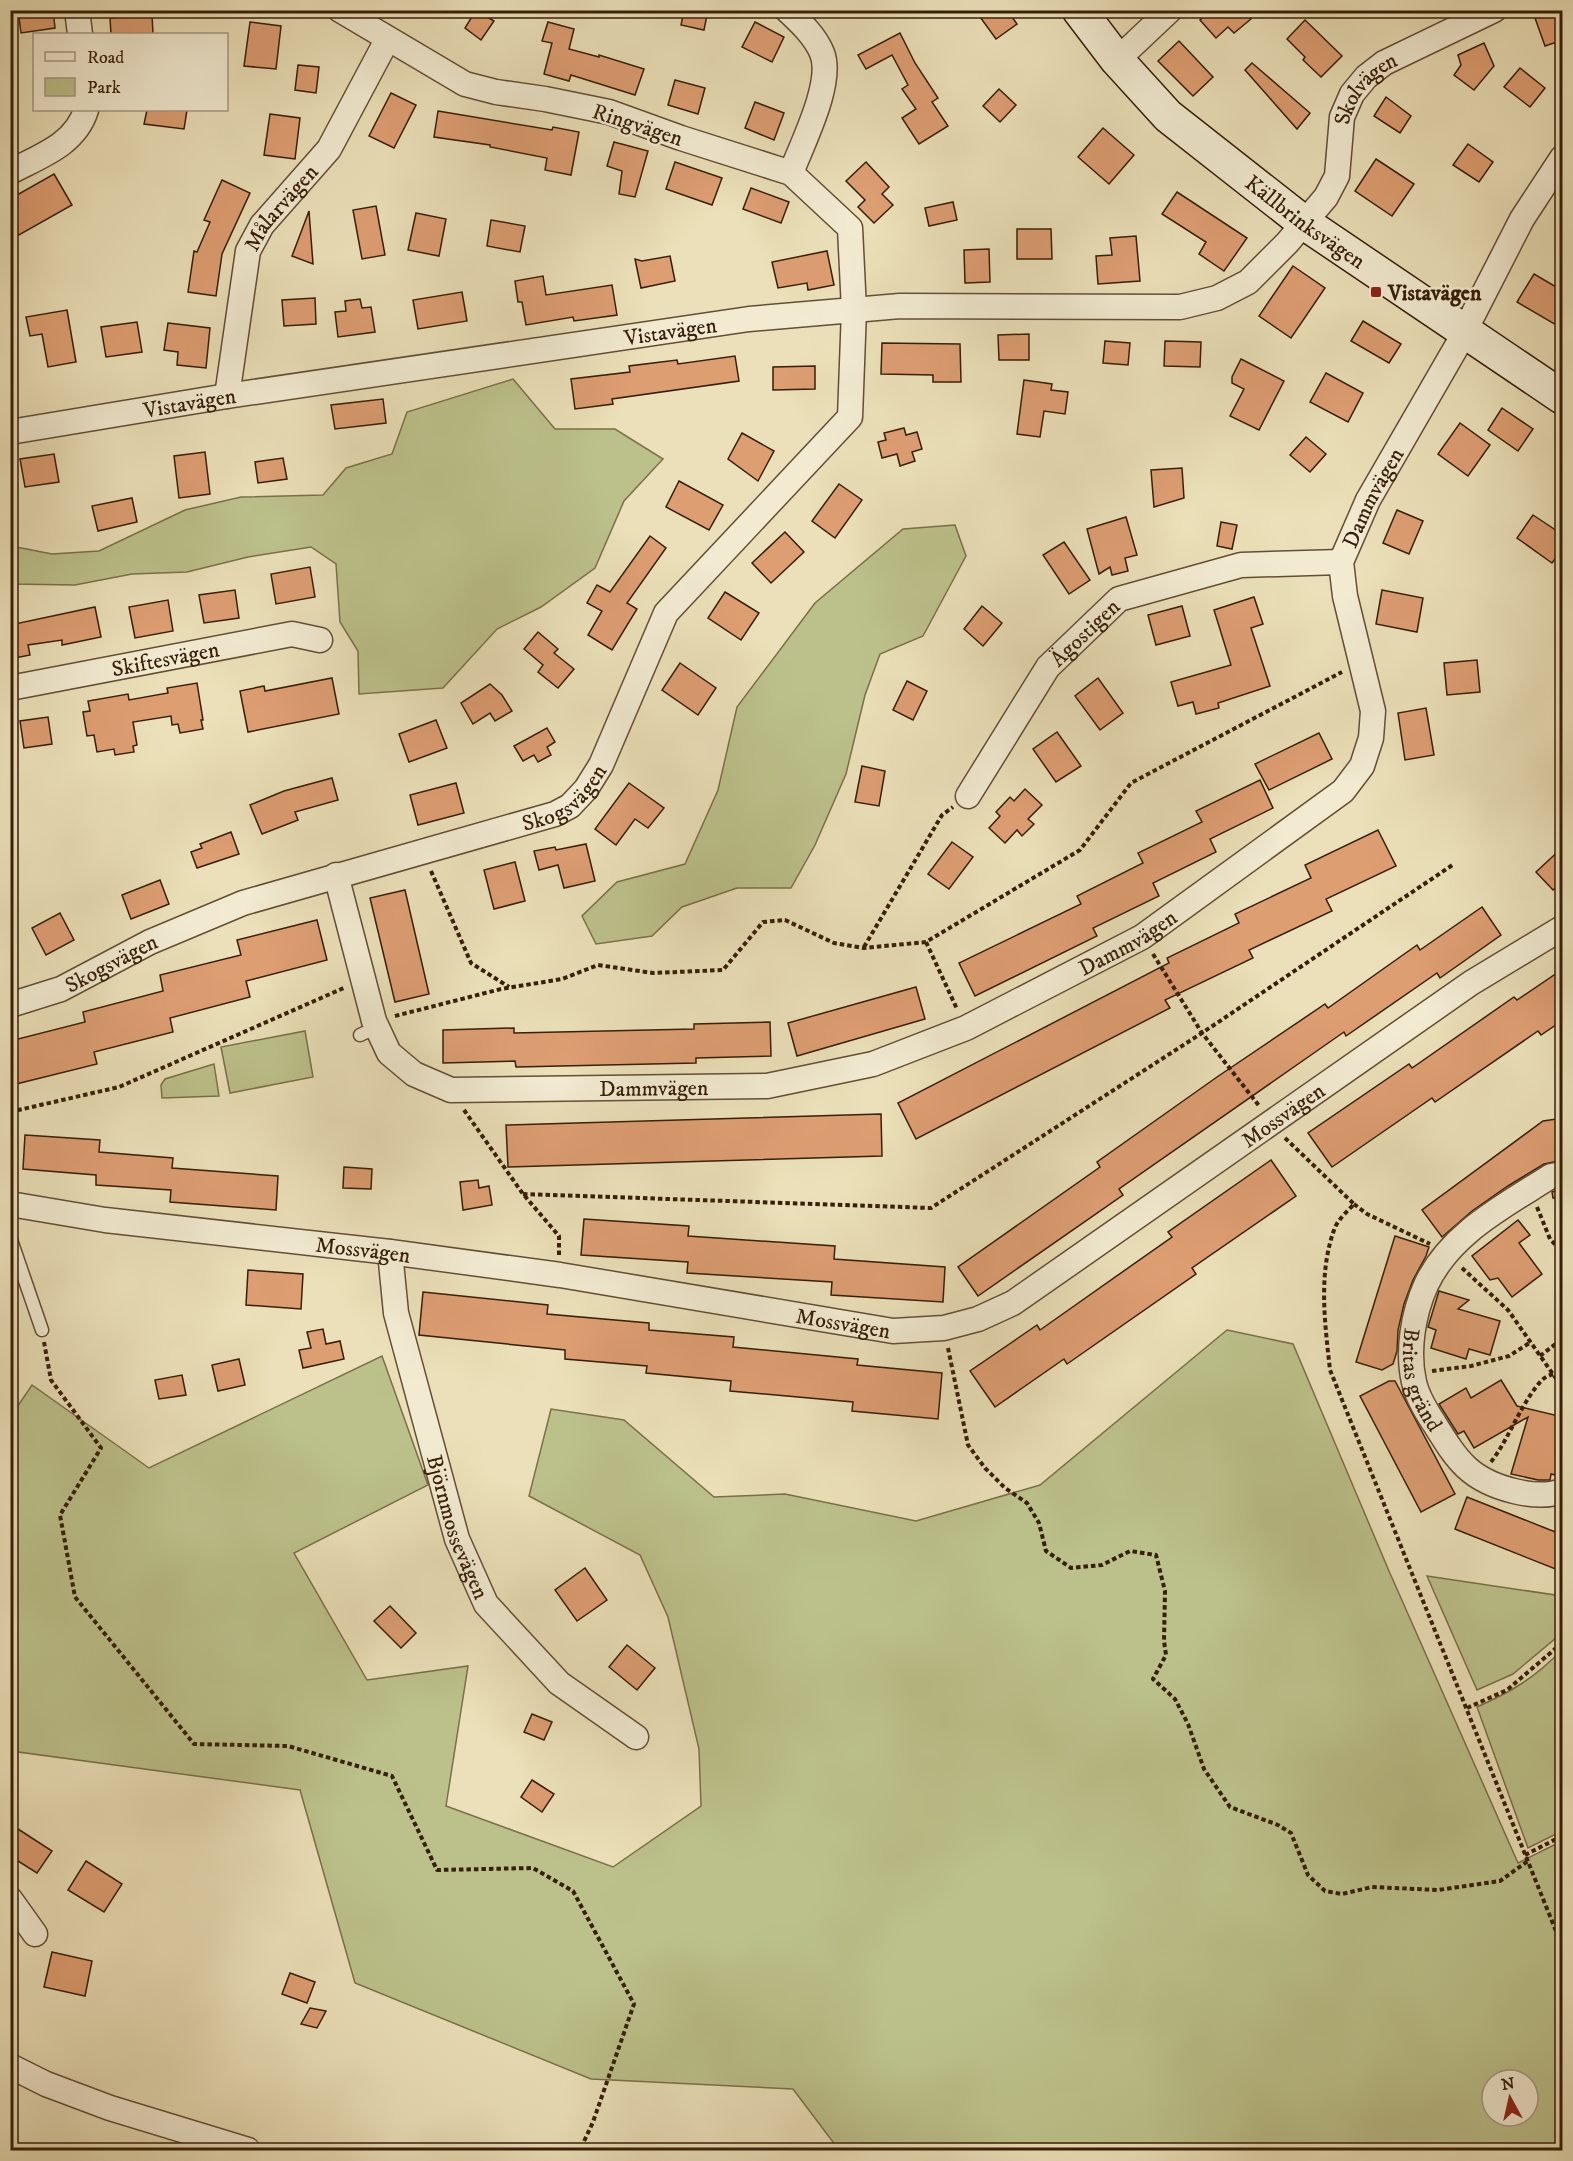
<svg xmlns="http://www.w3.org/2000/svg" width="1573" height="2161" font-family="'IM FELL DW Pica',serif">
<style>
.green{fill:#bcc18b;stroke:#7a7049;stroke-width:1.5;fill-rule:evenodd}
.building{fill:#dd9e72;stroke:#371e07;stroke-width:1.5}
.lines{fill:none;stroke-linecap:round;stroke-linejoin:round}
.lane-casing{stroke:#644e34;stroke-width:15}
.street-casing{stroke:#644e34;stroke-width:27}
.secondary-casing{stroke:#371e07;stroke-width:36}
.path{stroke:#371e07;stroke-width:4;stroke-dasharray:4.5 3;stroke-linecap:butt}
.lane{stroke:#f2ebd2;stroke-width:12}
.street{stroke:#f2ebd2;stroke-width:24}
.secondary{stroke:#f2ebd2;stroke-width:33}
.poi-dot{fill:#8f2418;stroke:#f2ebd2;stroke-width:2}
.labels{text-anchor:middle;stroke-width:5;stroke-linejoin:round;paint-order:stroke}
.street-label{font-size:22px;fill:#371e07;stroke:#f2ebd2}
.poi-label{font-size:22px;font-weight:bold;fill:#371e07;stroke:#f2ebd2;text-anchor:start}
</style>
<rect width="100%" height="100%" fill="#ebe0b9"/>
<filter id="stains"><feTurbulence type="fractalNoise" baseFrequency=".00333" numOctaves="4"/><feColorMatrix values="0 0 0 0 .2 0 0 0 0 .09 0 0 0 0 .02 0 0 0 .5 -.17"/></filter>
<radialGradient id="worn" r=".72"><stop offset=".6" stop-color="#630" stop-opacity="0"/><stop offset="1" stop-color="#630" stop-opacity=".3"/></radialGradient>
<g class="green">
<polygon points="513,379 555,429 615,429 663,459 624,501 595,568 541,607 497,629 443,688 359,694 358,651 340,622 336,564 311,547 248,557 187,572 132,574 75,585 11,584 11,546 52,554 99,551 185,510 241,497 323,495 346,468 392,454 407,412"/>
<polygon points="955,525 966,556 923,636 880,654 865,695 846,774 815,845 791,888 737,888 682,907 652,936 596,944 582,916 617,882 685,864 718,790 737,707 815,603 903,529"/>
<polygon points="305,1031 313,1077 230,1093 221,1047"/>
<polygon points="214,1064 219,1096 162,1098 161,1085 165,1079"/>
<path d="M1227,1330l66,14 96,227 129,292 44,-22v309h-723l-46,-61 -202,-10 -236,-96 -55,-193 -289,-39v-335l21,-31 117,83 233,-112 46,129 -134,68 73,127 101,-14 -22,140 167,61 88,-61 -2,-57 -31,-132 -28,-62 -111,-59 22,-87 73,11 90,77 71,-3 131,27 124,-36zM1492,2080h36v36h-36z"/>
<polygon points="1427,1576 1562,1596 1562,1633 1513,1674 1477,1690"/>
<path d="M1562,1650v181l-34,17 -51,-141c36,-16 57,-29 85,-57z"/>
</g>
<g class="building">
<polygon points="18,10 53,10 55,28 21,33"/>
<polygon points="476,10 494,21 481,40 465,28"/>
<polygon points="684,10 708,10 704,30 681,25"/>
<polygon points="975,10 1007,10 1017,24 996,39"/>
<polygon points="1211,10 1247,10 1245,12 1251,19 1234,33 1228,27 1216,38 1200,20"/>
<polygon points="1557,10 1563,10 1563,40 1545,46 1535,18"/>
<polygon points="152,15 153,34 111,34 110,18"/>
<polygon points="1305,20 1342,56 1321,77 1303,60 1305,57 1287,39"/>
<polygon points="250,22 281,26 276,69 244,66"/>
<polygon points="548,22 574,29 569,49 599,57 599,55 644,69 635,95 571,75 569,81 544,74 552,43 542,41"/>
<polygon points="755,22 784,37 772,62 742,47"/>
<polygon points="900,33 915,63 938,98 932,102 948,126 919,144 902,118 916,109 902,89 908,85 892,55 866,69 858,55"/>
<polygon points="1179,41 1213,77 1193,96 1158,61"/>
<polygon points="1484,43 1494,66 1474,90 1454,75 1461,65 1458,55"/>
<polygon points="1252,63 1310,113 1297,129 1245,70"/>
<polygon points="298,65 319,67 316,93 295,90"/>
<polygon points="1520,68 1545,88 1530,107 1504,87"/>
<polygon points="675,80 705,88 698,114 668,105"/>
<polygon points="999,89 1016,105 1000,122 983,106"/>
<polygon points="391,93 416,105 394,148 369,136"/>
<polygon points="1386,97 1411,116 1400,133 1374,116"/>
<polygon points="755,102 784,113 774,140 745,128"/>
<polygon points="147,110 187,110 184,129 144,124"/>
<polygon points="438,111 552,130 553,127 579,132 571,175 545,170 547,158 490,147 490,145 434,137"/>
<polygon points="270,114 300,118 295,159 264,155"/>
<polygon points="1103,128 1134,155 1109,184 1078,157"/>
<polygon points="614,142 648,151 635,197 619,194 622,171 607,166"/>
<polygon points="1468,144 1493,162 1479,182 1453,165"/>
<polygon points="1376,159 1414,184 1392,216 1355,191"/>
<polygon points="675,162 722,178 712,205 666,189"/>
<polygon points="866,162 889,187 882,194 893,205 874,223 858,207 865,200 846,181"/>
<polygon points="54,174 72,205 10,240 10,199"/>
<polygon points="222,180 250,193 222,254 216,296 188,292 194,251 197,252 210,222 204,220"/>
<polygon points="751,188 789,202 781,223 743,209"/>
<polygon points="1177,192 1247,238 1224,271 1199,254 1206,242 1162,214"/>
<polygon points="953,202 957,220 929,226 925,208"/>
<polygon points="376,206 385,255 362,259 353,210"/>
<polygon points="309,211 313,264 292,256"/>
<polygon points="416,213 446,219 439,256 408,250"/>
<polygon points="491,220 525,226 520,252 487,246"/>
<polygon points="1017,229 1051,229 1052,259 1017,259"/>
<polygon points="1136,236 1140,281 1098,284 1096,256 1112,255 1110,238"/>
<polygon points="989,249 990,282 965,283 964,250"/>
<polygon points="827,251 834,285 808,290 807,283 778,288 772,262"/>
<polygon points="670,256 675,281 641,288 635,259 642,261"/>
<polygon points="1293,266 1325,288 1291,338 1259,316"/>
<polygon points="1534,274 1563,291 1563,329 1517,302"/>
<polygon points="543,276 546,295 612,285 617,315 574,321 573,317 526,325 522,302 518,302 515,281"/>
<polygon points="462,292 467,321 418,329 413,300"/>
<polygon points="315,298 316,324 284,326 282,300"/>
<polygon points="360,299 362,308 371,307 375,332 338,337 335,312 346,311 345,301"/>
<polygon points="67,310 76,362 48,367 42,334 30,336 26,317"/>
<polygon points="1363,321 1401,344 1389,363 1351,341"/>
<polygon points="137,322 142,352 106,357 101,327"/>
<polygon points="168,323 210,328 206,368 177,365 178,352 164,350"/>
<polygon points="1029,334 1029,360 999,360 998,335"/>
<polygon points="1105,341 1130,343 1128,365 1103,363"/>
<polygon points="1165,341 1201,342 1200,367 1164,366"/>
<polygon points="882,343 960,344 961,382 933,382 933,375 881,374"/>
<polygon points="735,356 739,381 612,399 613,404 575,409 571,379 630,372 629,366 677,360 678,364"/>
<polygon points="1241,359 1284,381 1259,430 1230,416 1244,389 1232,383 1232,377"/>
<polygon points="815,366 815,389 773,390 773,367"/>
<polygon points="1326,373 1363,393 1348,422 1310,402"/>
<polygon points="1024,380 1052,384 1051,390 1068,392 1065,414 1044,411 1040,437 1017,434"/>
<polygon points="383,399 386,423 335,429 331,405"/>
<polygon points="1502,408 1533,429 1518,451 1488,430"/>
<polygon points="1460,423 1490,445 1468,476 1438,454"/>
<polygon points="904,428 906,435 917,432 922,449 912,452 915,461 900,466 897,454 882,458 878,442 886,440 884,433"/>
<polygon points="742,433 774,451 758,481 728,459"/>
<polygon points="1306,437 1326,454 1310,472 1290,455"/>
<polygon points="205,452 210,494 179,498 174,456"/>
<polygon points="54,454 59,482 25,487 20,459"/>
<polygon points="283,458 287,479 258,483 255,462"/>
<polygon points="1182,468 1184,498 1154,507 1151,470"/>
<polygon points="679,481 723,505 709,530 666,507"/>
<polygon points="839,484 862,500 835,538 812,521"/>
<polygon points="132,498 137,522 98,531 92,506"/>
<polygon points="1397,510 1423,521 1409,554 1383,543"/>
<polygon points="1533,515 1563,535 1563,548 1552,563 1517,538"/>
<polygon points="1126,517 1137,555 1125,558 1128,571 1112,575 1110,567 1099,574 1087,529"/>
<polygon points="1221,522 1237,525 1232,549 1217,546"/>
<polygon points="785,532 804,552 771,583 752,563"/>
<polygon points="650,536 666,548 627,603 637,609 612,650 588,635 602,611 587,603 597,585 610,592"/>
<polygon points="1064,542 1090,580 1069,594 1043,555"/>
<polygon points="310,567 315,597 276,604 271,574"/>
<polygon points="235,590 239,618 204,623 199,595"/>
<polygon points="1382,590 1423,598 1417,632 1376,624"/>
<polygon points="725,592 759,613 741,640 708,618"/>
<polygon points="1254,597 1263,624 1251,628 1270,686 1218,703 1219,708 1196,714 1193,702 1178,706 1171,682 1231,665 1214,610"/>
<polygon points="168,600 173,631 135,638 129,607"/>
<polygon points="982,606 1002,623 983,646 964,629"/>
<polygon points="1182,606 1190,636 1156,645 1148,615"/>
<polygon points="95,607 101,637 62,645 62,640 28,645 30,655 10,659 10,625"/>
<polygon points="538,632 558,649 554,653 574,669 558,688 538,672 543,665 524,649"/>
<polygon points="1477,660 1480,692 1447,695 1444,663"/>
<polygon points="680,663 716,688 698,715 662,690"/>
<polygon points="332,678 339,714 248,732 240,691 264,686 265,691"/>
<polygon points="1098,678 1123,713 1100,730 1075,696"/>
<polygon points="907,681 927,691 913,720 893,710"/>
<polygon points="197,683 203,720 201,720 203,729 180,733 178,724 172,725 171,716 133,722 137,745 133,746 134,752 115,755 114,749 97,752 94,735 87,736 83,712 90,711 88,701 128,694 129,700 168,693 167,688"/>
<polygon points="490,684 502,695 512,711 495,721 490,713 473,724 461,703"/>
<polygon points="1426,708 1434,755 1405,760 1398,713"/>
<polygon points="48,717 52,744 24,748 20,721"/>
<polygon points="436,720 447,748 409,762 399,734"/>
<polygon points="547,728 555,742 547,747 551,755 538,762 534,755 523,761 514,746"/>
<polygon points="1057,732 1081,766 1056,782 1033,749"/>
<polygon points="1319,733 1332,759 1269,790 1255,764"/>
<polygon points="862,766 885,771 879,806 855,802"/>
<polygon points="332,778 338,800 295,812 298,820 262,834 250,805 284,791"/>
<polygon points="1260,780 1273,808 1210,839 1216,852 1153,883 1159,896 1093,928 1097,936 975,996 959,963 1081,904 1077,896 1143,863 1138,853 1202,822 1196,811"/>
<polygon points="456,783 464,813 418,825 410,795"/>
<polygon points="629,783 664,808 648,828 635,819 616,845 595,829"/>
<polygon points="1025,789 1042,805 1028,819 1034,824 1022,836 1017,830 1005,843 989,828 1000,816 996,812 1010,797 1014,801"/>
<polygon points="1378,830 1396,866 1326,899 1332,911 1249,950 1253,958 1165,1000 1170,1008 916,1139 898,1103 1169,963 1167,958 1239,923 1235,914 1311,878 1305,865"/>
<polygon points="231,832 239,854 197,868 191,852 202,848 200,844"/>
<polygon points="952,842 973,857 949,889 928,874"/>
<polygon points="586,844 595,881 564,888 558,865 539,870 534,851 555,847 556,850"/>
<polygon points="1563,847 1563,881 1553,890 1536,872"/>
<polygon points="515,862 525,901 494,909 484,870"/>
<polygon points="160,880 169,904 131,919 122,895"/>
<polygon points="405,890 429,994 395,1002 370,898"/>
<polygon points="1482,907 1501,935 1440,978 1437,973 1346,1036 1344,1032 1119,1189 1123,1195 978,1296 958,1267 1100,1167 1097,1162 1217,1077 1325,1004 1328,1008 1417,945 1420,950"/>
<polygon points="60,913 74,940 46,955 32,928"/>
<polygon points="317,920 327,960 246,981 250,997 170,1018 173,1032 94,1052 97,1064 16,1084 10,1064 10,1041 85,1022 83,1012 163,991 160,975 241,955 237,940"/>
<polygon points="1563,969 1563,1020 1541,1035 1538,1031 1435,1102 1432,1098 1332,1167 1308,1133 1409,1064 1412,1068 1514,997 1517,1000"/>
<polygon points="916,987 925,1019 797,1056 788,1023"/>
<polygon points="770,1022 771,1056 696,1058 696,1063 516,1067 515,1061 443,1063 443,1030 514,1028 514,1033 694,1029 694,1024"/>
<polygon points="881,1114 882,1156 508,1167 506,1125"/>
<polygon points="1563,1118 1563,1160 1544,1164 1508,1186 1472,1211 1442,1237 1422,1210 1543,1121"/>
<polygon points="25,1135 100,1140 99,1152 173,1158 172,1168 278,1176 276,1210 170,1202 171,1190 96,1185 96,1175 23,1169"/>
<polygon points="1271,1160 1296,1196 1192,1268 1196,1274 1067,1364 1064,1359 995,1407 970,1371 1037,1325 1040,1330 1172,1237 1168,1232"/>
<polygon points="344,1167 372,1169 371,1189 343,1188"/>
<polygon points="478,1180 479,1188 489,1186 492,1205 463,1210 460,1182"/>
<polygon points="1563,1188 1563,1198 1553,1198 1552,1192"/>
<polygon points="584,1219 689,1226 688,1236 835,1246 834,1259 945,1267 943,1302 831,1295 832,1282 687,1273 688,1262 581,1255"/>
<polygon points="1518,1220 1530,1235 1519,1243 1542,1274 1512,1297 1498,1278 1490,1280 1472,1256"/>
<polygon points="1395,1236 1429,1247 1426,1256 1413,1280 1404,1304 1398,1330 1397,1351 1393,1364 1382,1370 1356,1362"/>
<polygon points="248,1270 303,1274 301,1309 246,1305"/>
<polygon points="1439,1291 1469,1300 1458,1309 1500,1321 1490,1355 1469,1349 1466,1359 1431,1348 1436,1330 1428,1327"/>
<polygon points="423,1292 548,1305 547,1314 649,1323 649,1330 734,1337 733,1347 858,1359 857,1365 942,1373 938,1419 852,1411 853,1402 730,1391 731,1381 646,1373 647,1366 565,1359 565,1350 419,1335"/>
<polygon points="323,1329 326,1344 340,1341 344,1359 303,1368 299,1350 311,1348 307,1332"/>
<polygon points="239,1359 245,1385 218,1391 212,1365"/>
<polygon points="182,1375 186,1395 159,1399 155,1380"/>
<polygon points="1501,1380 1517,1406 1563,1417 1563,1477 1551,1474 1550,1480 1538,1480 1511,1474 1528,1417 1474,1448 1464,1431 1458,1434 1439,1404 1466,1388 1471,1398"/>
<polygon points="1389,1381 1395,1381 1455,1494 1421,1512 1360,1396"/>
<polygon points="1467,1497 1563,1535 1563,1572 1455,1529"/>
<polygon points="585,1568 607,1600 577,1621 555,1590"/>
<polygon points="390,1606 416,1633 401,1648 374,1621"/>
<polygon points="627,1645 655,1668 637,1690 609,1667"/>
<polygon points="532,1714 552,1722 544,1740 524,1732"/>
<polygon points="532,1780 554,1794 542,1812 521,1797"/>
<polygon points="18,1829 52,1851 37,1873 10,1856 10,1841"/>
<polygon points="86,1861 122,1884 104,1912 68,1890"/>
<polygon points="52,1952 92,1961 85,1996 44,1987"/>
<polygon points="290,1973 315,1982 307,2003 282,1994"/>
<polygon points="310,2008 326,2011 317,2028 301,2024"/>
</g>
<g class="lines">
<defs>
<g id="lane">
<polyline points="360,1035 377,1027"/>
<polyline points="10,1237 42,1330"/>
</g>
<g id="street">
<polyline points="77,10 80,34"/>
<path d="M787,10c14,13 28,26 35,43 12,29 -20,91 -31,120"/>
<polyline points="1117,60 1170,10"/>
<path d="M10,172c30,-16 65,-27 76,-62"/>
<path id="s1" d="M227,396l21,-145 14,-26 67,-76 58,-109"/>
<path id="s2" d="M10,432l217,-36 522,-77 151,-13 280,1 37,-9 31,-16 39,-39 39,-46 11,-21 5,-59 10,-23 14,-17 18,-14 110,-53"/>
<path id="s3" d="M10,688l282,-54 28,6"/>
<path id="s4" d="M968,796l80,-129 71,-68 122,-34 100,-3"/>
<path id="s5" d="M336,875l38,146 15,32 25,21 37,16 316,-4 106,-22 93,-36 176,-91 201,-146 19,-25 9,-28 2,-27 -28,-115 -4,-34 27,-62 89,-154 65,-127 40,-61"/>
<path id="s6" d="M10,1005l51,-16 89,-47 93,-39 312,-89 15,-8 16,-17 15,-24 65,-152 184,-196 4,-107 -4,-82 -59,-55 -110,-35 -72,-26 -64,-13 -49,-7 -31,-8 -125,-74"/>
<path id="s7" d="M1562,1174l-11,2c-45,29 -101,57 -125,109 -13,29 -19,66 -12,97 3,14 12,29 20,41 23,37 35,57 80,68 16,4 32,6 48,0"/>
<path id="s8" d="M10,1204l95,16 285,32 170,23 333,56 51,-3 34,-9 35,-16 458,-320 91,-55"/>
<path id="s9" d="M390,1252l6,61 61,226 29,65 73,79 77,54"/>
<polyline points="10,1899 35,1934"/>
<polyline points="10,2066 46,2084 110,2108 248,2150"/>
</g>
<g id="secondary">
<path id="s10" d="M1079,10l38,50 51,56 135,106 259,175"/>
</g>
</defs>
<use href="#lane" class="lane-casing"/>
<use href="#street" class="street-casing"/>
<use href="#secondary" class="secondary-casing"/>
<g class="path">
<polyline points="431,871 471,963 509,987"/>
<polyline points="926,942 957,1009"/>
<polyline points="864,947 942,815 953,807"/>
<polyline points="1153,954 1202,1033 1260,1107"/>
<polyline points="395,1016 501,989 562,979 598,965 653,973 723,970 763,922 785,920 834,943 864,948 926,942 1080,850 1131,783 1342,672"/>
<polyline points="464,1110 523,1194 559,1236 559,1256"/>
<polyline points="10,1112 119,1087 346,987"/>
<path d="M1285,1138l69,66c-6,7 -17,16 -20,26 -16,45 -9,94 -4,140l232,576"/>
<polyline points="523,1194 931,1208 1202,1033 1454,864"/>
<polyline points="1354,1204 1367,1214 1430,1244"/>
<polyline points="1537,1207 1550,1239 1562,1252"/>
<polyline points="1462,1268 1508,1310 1562,1387"/>
<polyline points="44,1342 51,1380 101,1448 60,1515 75,1597 194,1744 288,1746 392,1776 437,1870 533,1868 573,1891 634,2004 593,2122 580,2150"/>
<polyline points="948,1348 968,1445 985,1468 1005,1488 1027,1503 1039,1523 1046,1551 1071,1568 1102,1565 1130,1551 1156,1555 1165,1591 1164,1641 1166,1655 1153,1679 1175,1699 1188,1724 1204,1769 1230,1807 1278,1825 1291,1833 1308,1875 1325,1891 1342,1894 1372,1887 1438,1890 1500,1881 1528,1861"/>
<polyline points="1540,1356 1562,1339"/>
<polyline points="1432,1371 1471,1366 1509,1356 1531,1342"/>
<path d="M1491,1462c19,-25 29,-57 50,-81 6,-6 13,-8 21,-7"/>
<polyline points="1467,1708 1507,1690 1562,1643"/>
<polyline points="1525,1855 1562,1836"/>
</g>
<use href="#lane" class="lane"/>
<use href="#street" class="street"/>
<use href="#secondary" class="secondary"/>
</g>
<rect class="poi-dot" x="1370" y="286" width="12" height="12" rx="3"/>
<g class="labels">
<g class="street-label">
<text dy="8" stroke="none"><textPath href="#s2" startOffset="1488">Skolvägen</textPath></text>
<text transform="translate(638 124) rotate(18)" y="8">Ringvägen</text>
<text dy="8" stroke="none"><textPath href="#s1" startOffset="201">Målarvägen</textPath></text>
<text dy="8" stroke="none"><textPath href="#s10" startOffset="312">Källbrinksvägen</textPath></text>
<text dy="8" stroke="none"><textPath href="#s2" startOffset="668">Vistavägen</textPath></text>
<text dy="8" stroke="none"><textPath href="#s2" startOffset="182">Vistavägen</textPath></text>
<text dy="8" stroke="none"><textPath href="#s5" startOffset="1542">Dammvägen</textPath></text>
<text dy="8" stroke="none"><textPath href="#s4" startOffset="202">Ägostigen</textPath></text>
<text dy="8" stroke="none"><textPath href="#s3" startOffset="158">Skiftesvägen</textPath></text>
<text dy="8" stroke="none"><textPath href="#s6" startOffset="596">Skogsvägen</textPath></text>
<text dy="8" stroke="none"><textPath href="#s5" startOffset="966">Dammvägen</textPath></text>
<text dy="8" stroke="none"><textPath href="#s6" startOffset="110">Skogsvägen</textPath></text>
<text dy="8" stroke="none"><textPath href="#s5" startOffset="462">Dammvägen</textPath></text>
<text dy="8" stroke="none"><textPath href="#s8" startOffset="1346">Mossvägen</textPath></text>
<text dy="8" stroke="none"><textPath href="#s8" startOffset="356">Mossvägen</textPath></text>
<text dy="8" stroke="none"><textPath href="#s8" startOffset="842">Mossvägen</textPath></text>
<text dy="8" stroke="none"><textPath href="#s7" startOffset="278">Britas gränd</textPath></text>
<text dy="8" stroke="none"><textPath href="#s9" startOffset="284">Björnmossevägen</textPath></text>
</g>
<g class="poi-label">
<text x="1388" y="300">Vistavägen</text>
</g>
</g>
<rect width="1573" height="2161" fill="none" stroke="#ebe0b9" stroke-width="36"/>
<rect x="12" y="12" width="1549" height="2137" fill="none" stroke="#371e07" stroke-width="3"/>
<rect x="18" y="18" width="1537" height="2125" fill="none" stroke="#371e07" stroke-width="1.5"/>
<rect x="33" y="33" width="195" height="78" fill="#f2ebd2" stroke="#a79981" stroke-width="1.5"/>
<rect x="45" y="52" width="30" height="9" fill="#f2ebd2" stroke="#a79981" stroke-width="1.5"/>
<text x="87" y="63" font-size="18" fill="#371e07">Road</text>
<rect x="45" y="78" width="30" height="18" fill="#bcc18b" stroke="#a79981" stroke-width="1.5"/>
<text x="87" y="93" font-size="18" fill="#371e07">Park</text>
<g transform="translate(1510 2098) rotate(352)"><circle r="28" fill="#f2ebd2" stroke="#a79981" stroke-width="1.5"/>
<path d="M0-4.5L10 22L0 15L-10 22Z" fill="#8f2418"/>
<text y="-9" font-size="16" font-weight="bold" text-anchor="middle" fill="#371e07">N</text>
</g>
<rect width="100%" height="100%" filter="url(#stains)"/>
<rect width="100%" height="100%" fill="url(#worn)"/>
</svg>
